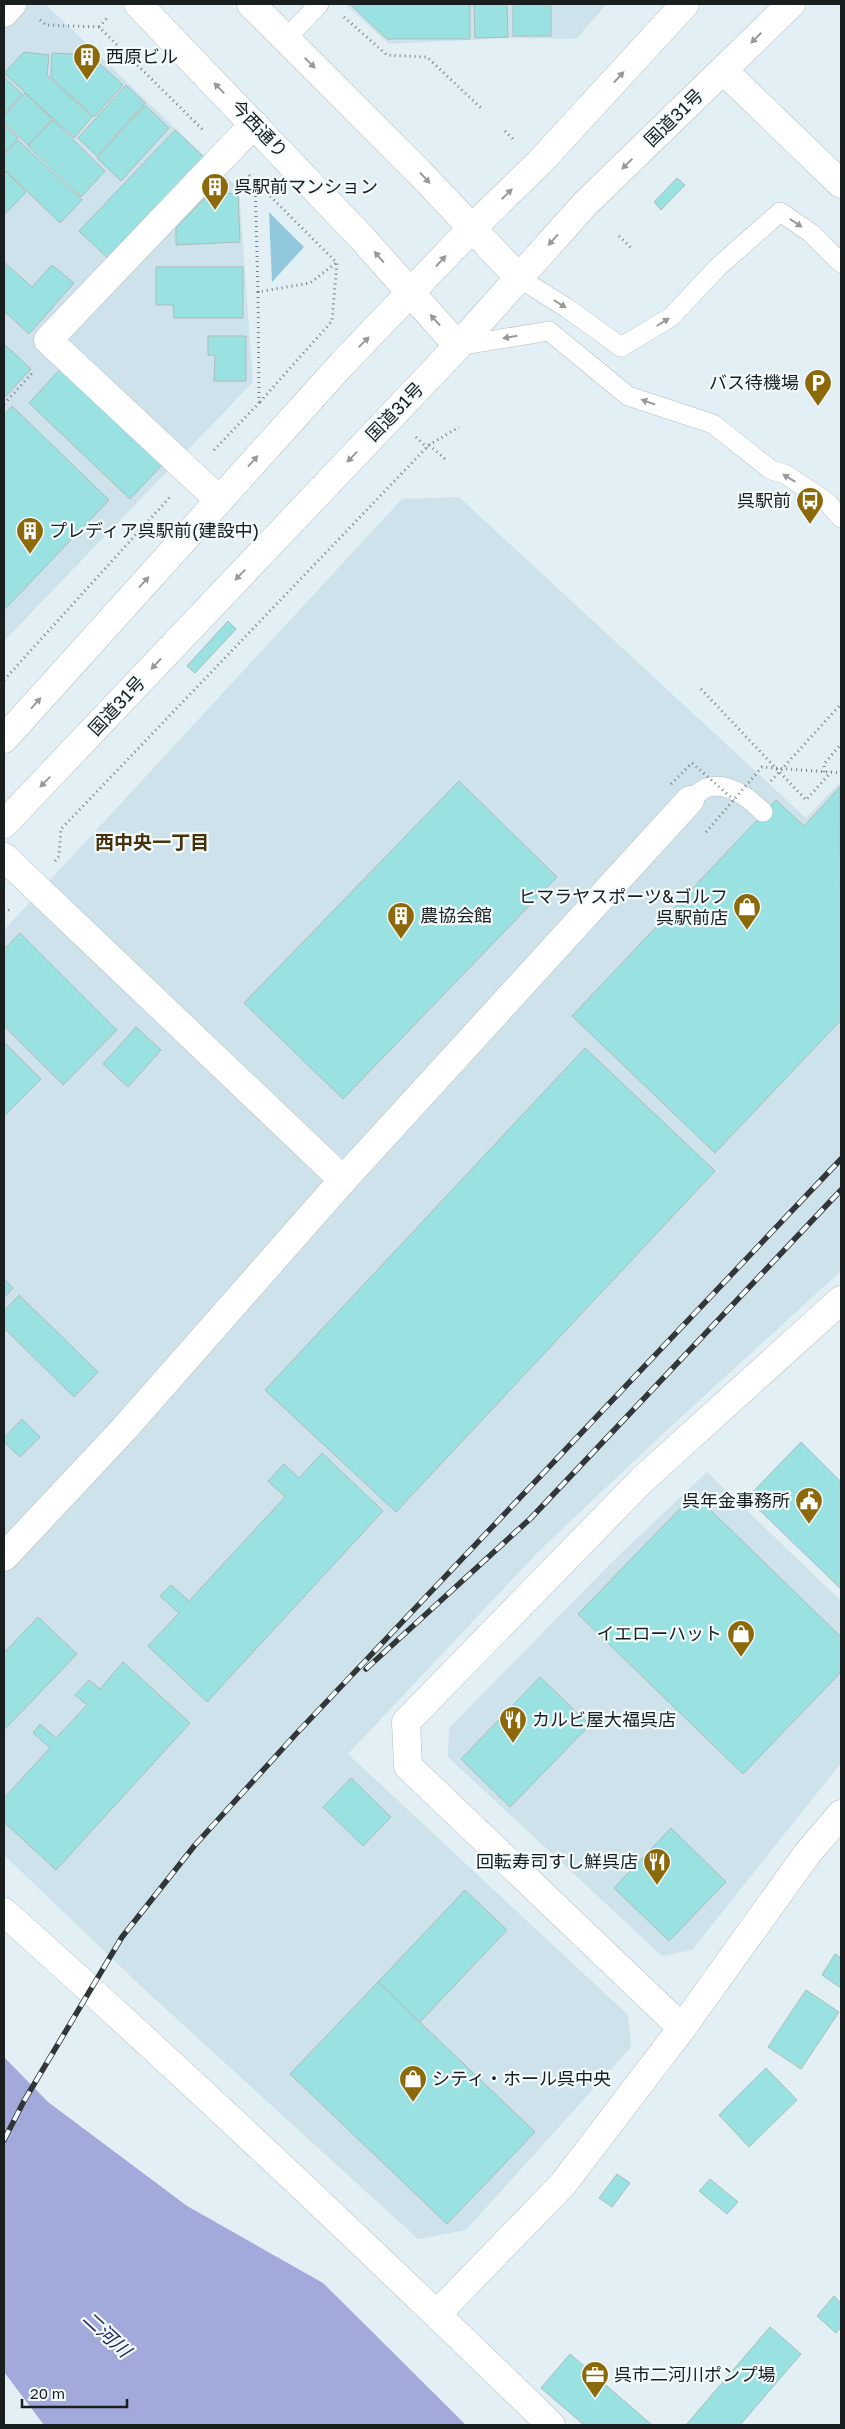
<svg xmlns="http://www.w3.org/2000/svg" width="845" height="2429" font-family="'Golos Text','Noto Sans JP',sans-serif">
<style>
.built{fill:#cde2ea}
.green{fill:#91c8dc}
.water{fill:#a2a9db}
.building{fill:#9ae2e1;stroke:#adbbba}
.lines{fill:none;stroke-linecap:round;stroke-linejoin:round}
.service-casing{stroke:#b3bfc4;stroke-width:20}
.minor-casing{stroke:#b3bfc4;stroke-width:29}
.tertiary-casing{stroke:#b3bfc4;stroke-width:29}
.trunk-casing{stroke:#b3bfc4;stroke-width:29}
.path{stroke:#778083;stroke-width:3;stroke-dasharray:1 4;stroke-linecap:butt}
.service{stroke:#fff;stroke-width:19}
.minor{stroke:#fff;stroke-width:28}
.tertiary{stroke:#fff;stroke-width:28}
.trunk{stroke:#fff;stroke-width:28}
.rail-casing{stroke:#313638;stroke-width:5.5}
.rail{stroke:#f3fbfe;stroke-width:4;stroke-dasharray:11;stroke-linecap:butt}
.path-bridge{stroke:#778083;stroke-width:3;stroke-dasharray:1 4;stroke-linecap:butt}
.oneway{fill:#989a9a}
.labels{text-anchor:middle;stroke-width:4.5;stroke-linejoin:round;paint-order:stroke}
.poi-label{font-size:18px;fill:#191e1f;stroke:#f3fbfe;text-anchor:start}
.street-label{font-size:18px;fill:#191e1f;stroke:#f3fbfe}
.neighbourhood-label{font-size:19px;font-weight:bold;fill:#44320a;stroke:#f3fbfe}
.water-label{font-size:19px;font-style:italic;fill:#201f5a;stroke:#f3fbfe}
</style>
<rect width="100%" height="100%" fill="#e2eff4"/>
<g class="built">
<polygon points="4,4 45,4 239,189 253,382 4,641"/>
<polygon points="345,4 607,4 576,39 511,38 389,44"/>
<polygon points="459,497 806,818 841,781 841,1271 668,1429 539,1551 348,1754 628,2015 631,2047 466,2230 418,2239 145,1990 4,1855 4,930 402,499"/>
<polygon points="707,1472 841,1601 841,1763 692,1950 662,1956 448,1757 449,1728 613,1561"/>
</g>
<polygon class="green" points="269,212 304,247 272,282"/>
<polygon class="water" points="4,2057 48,2102 187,2206 323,2283 466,2425 44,2425 4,2372"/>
<g class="building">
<polygon points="350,4 470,4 470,39 387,39"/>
<polygon points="474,4 507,4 508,37 475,38"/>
<rect x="513" y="4" width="38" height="32"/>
<polygon points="24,52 49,55 47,75 92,117 74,138 4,73"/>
<polygon points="52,53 90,55 123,85 94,117 51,77"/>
<polygon points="4,77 22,94 4,114"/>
<polygon points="126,85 145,103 97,156 78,138"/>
<polygon points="25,93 52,119 28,145 4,122 4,116"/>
<polygon points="145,105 169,128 121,181 97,158"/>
<polygon points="53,120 105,171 81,197 28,146"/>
<polygon points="4,124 18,138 4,153"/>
<polygon points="175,130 208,161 112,262 79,231"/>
<polygon points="18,140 82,200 60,223 4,169 4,155"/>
<polygon points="4,170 26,192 4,215"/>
<polygon points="677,178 685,185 661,210 654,202"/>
<polygon points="215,187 218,194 238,193 240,242 176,245 176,228"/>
<polygon points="4,262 32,287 52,265 74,283 29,334 4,311"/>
<polygon points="156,267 243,267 243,318 174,318 173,305 156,305"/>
<polygon points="208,336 246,336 246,381 214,381 215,355 208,355"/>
<polygon points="4,344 31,369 4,398"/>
<polygon points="63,366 164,463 130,499 29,403"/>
<polygon points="12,406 109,500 4,610 4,415"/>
<polygon points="228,621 236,629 195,673 187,666"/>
<polygon points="459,781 557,877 343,1099 244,1003"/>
<polygon points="840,787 841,1020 715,1153 572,1016 776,800 804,826"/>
<polygon points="20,933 117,1030 63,1085 4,1026 4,949"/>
<polygon points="136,1027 161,1050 128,1087 103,1064"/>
<polygon points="4,1042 41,1079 4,1116"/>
<polygon points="585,1048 715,1171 396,1512 265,1390"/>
<polygon points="4,1279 13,1288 4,1298"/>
<polygon points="19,1295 98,1372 74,1397 4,1328 4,1311"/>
<polygon points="22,1419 40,1437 20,1457 4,1442 4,1438"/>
<polygon points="801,1442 841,1482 841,1589 747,1498"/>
<polygon points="322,1453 383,1511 207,1702 148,1646 179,1613 160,1596 171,1585 189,1601 285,1497 268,1481 284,1464 299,1478"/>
<polygon points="694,1494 841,1637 841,1672 743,1774 578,1614"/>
<polygon points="38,1617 77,1654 4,1730 4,1653"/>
<polygon points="123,1662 190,1723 56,1870 4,1822 4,1798 50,1748 33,1733 40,1724 56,1738 87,1705 75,1695 89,1680 100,1689"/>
<polygon points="540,1677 590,1725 510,1807 461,1759"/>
<polygon points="351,1778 391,1817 363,1846 323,1807"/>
<polygon points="671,1828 726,1882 669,1941 614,1888"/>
<polygon points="465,1890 507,1930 420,2022 378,1982"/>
<polygon points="835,1954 841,1958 841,1988 822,1975"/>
<polygon points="378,1982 535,2132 447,2224 290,2074"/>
<polygon points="806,1990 839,2012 801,2069 768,2047"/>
<polygon points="766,2068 797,2100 749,2147 719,2115"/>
<polygon points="617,2174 630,2183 612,2207 599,2198"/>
<polygon points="710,2179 738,2202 727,2214 699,2191"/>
<polygon points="834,2296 841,2303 841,2327 836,2333 817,2316"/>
<polygon points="770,2327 801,2354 740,2425 686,2425"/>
<polygon points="570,2354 652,2425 584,2425 541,2388"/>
</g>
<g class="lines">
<defs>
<g id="service">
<polyline points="286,39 319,4"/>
<polyline points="519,278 567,308 621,347 671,317 718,267 780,212 811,233 841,263"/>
<polyline points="458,346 549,331 628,396 713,424 771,470 785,474 827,502 841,518"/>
<path d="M690,800c5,-4 11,-10 16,-12 21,-7 43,10 57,24"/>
</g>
<g id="minor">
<polyline points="218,499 48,340 254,124"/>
<polyline points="343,1180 690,800"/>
</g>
<g id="tertiary">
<polyline points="138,4 362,238 458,346"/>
<polyline points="251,4 420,173 519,278"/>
<polyline points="4,13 12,4"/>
<polyline points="724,71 841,184"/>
<polyline points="4,857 343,1180 124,1429 4,1557"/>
<path d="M4,1912c186,166 368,339 547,513"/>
<polyline points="682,2028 408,1766 406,1722 642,1480 841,1300"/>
<polyline points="437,2314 563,2184 682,2028 807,1854 841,1814"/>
</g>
<g id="trunk">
<polyline points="4,739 342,364 472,228 539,163 685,4"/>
<polyline points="4,824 458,346 585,204 791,4"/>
</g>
</defs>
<use href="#service" class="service-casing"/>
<use href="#minor" class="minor-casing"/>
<use href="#tertiary" class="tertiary-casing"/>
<use href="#trunk" class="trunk-casing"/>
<g class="path">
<polyline points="344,17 387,55 427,57 481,108"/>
<polyline points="40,20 46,25 99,27 203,130"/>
<polyline points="99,27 109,16"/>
<polyline points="505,131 515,141"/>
<polyline points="249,175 337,263 332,321 259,403"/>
<polyline points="255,181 258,292"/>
<polyline points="619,236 633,250"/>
<polyline points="4,404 34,371"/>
<polyline points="416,437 427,448"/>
<polyline points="429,445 445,459"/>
<polyline points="214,450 259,403 258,292 310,283 336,263"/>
<polyline points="4,680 170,497"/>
<polyline points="701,689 806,800 831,772"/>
<polyline points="824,772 824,764 841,744"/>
<polyline points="771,781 841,704"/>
<polyline points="55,861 59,856 61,829 429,445 459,427"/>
<polyline points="4,913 12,908"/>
</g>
<use href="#service" class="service"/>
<use href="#minor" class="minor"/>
<use href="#tertiary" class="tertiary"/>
<use href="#trunk" class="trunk"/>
<defs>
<g id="rail">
<polyline points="366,1669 531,1518 841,1190"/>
<polyline points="4,2140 24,2101 122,1937 195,1845 296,1734 841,1159"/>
</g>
</defs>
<use href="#rail" class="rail-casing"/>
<use href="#rail" class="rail"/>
<g class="path-bridge">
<polyline points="671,784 692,763 734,800"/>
<polyline points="706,832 762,767 841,773"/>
</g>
</g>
<defs><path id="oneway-solid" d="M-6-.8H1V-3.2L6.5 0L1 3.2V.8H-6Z" transform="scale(1.25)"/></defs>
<g class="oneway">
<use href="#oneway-solid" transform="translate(756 38) rotate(135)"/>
<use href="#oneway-solid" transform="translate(310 63) rotate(45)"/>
<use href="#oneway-solid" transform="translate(619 77) rotate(-47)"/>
<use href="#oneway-solid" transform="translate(219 88) rotate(-134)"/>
<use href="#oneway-solid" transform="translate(627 164) rotate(136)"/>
<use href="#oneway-solid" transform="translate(425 178) rotate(47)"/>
<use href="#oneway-solid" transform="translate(507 194) rotate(-44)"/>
<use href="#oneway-solid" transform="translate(796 223) rotate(34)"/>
<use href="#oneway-solid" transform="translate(553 240) rotate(132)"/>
<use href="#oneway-solid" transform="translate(379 257) rotate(-131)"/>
<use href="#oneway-solid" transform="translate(441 261) rotate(-47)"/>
<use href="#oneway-solid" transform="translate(560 304) rotate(32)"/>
<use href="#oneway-solid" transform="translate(435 320) rotate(-133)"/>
<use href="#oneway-solid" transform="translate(663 322) rotate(-32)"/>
<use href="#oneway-solid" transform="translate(510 337) rotate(170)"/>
<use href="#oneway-solid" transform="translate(364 342) rotate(-45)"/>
<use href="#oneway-solid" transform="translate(648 402) rotate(-161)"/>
<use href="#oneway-solid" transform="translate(352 457) rotate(134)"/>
<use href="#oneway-solid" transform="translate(253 461) rotate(-48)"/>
<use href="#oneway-solid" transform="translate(789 478) rotate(-149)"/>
<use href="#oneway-solid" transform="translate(240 575) rotate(134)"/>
<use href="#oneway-solid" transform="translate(144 582) rotate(-48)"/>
<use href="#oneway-solid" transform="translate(156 664) rotate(133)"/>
<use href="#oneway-solid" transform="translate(36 703) rotate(-48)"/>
<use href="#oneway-solid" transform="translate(45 782) rotate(134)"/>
</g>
<defs>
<symbol id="building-pin" viewBox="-11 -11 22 30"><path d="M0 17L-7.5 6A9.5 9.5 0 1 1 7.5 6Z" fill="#8c690a" stroke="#f3fbfe"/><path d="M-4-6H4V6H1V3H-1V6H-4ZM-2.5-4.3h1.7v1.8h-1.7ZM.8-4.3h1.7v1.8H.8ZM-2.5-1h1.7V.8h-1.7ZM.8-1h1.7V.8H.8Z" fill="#fff"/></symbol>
<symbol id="parking-pin" viewBox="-11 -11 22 30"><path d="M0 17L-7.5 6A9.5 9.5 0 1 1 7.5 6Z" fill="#8c690a" stroke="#f3fbfe"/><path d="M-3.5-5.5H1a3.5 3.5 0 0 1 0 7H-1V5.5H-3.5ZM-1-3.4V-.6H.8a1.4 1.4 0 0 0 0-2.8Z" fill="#fff"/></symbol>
<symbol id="bus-pin" viewBox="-11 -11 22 30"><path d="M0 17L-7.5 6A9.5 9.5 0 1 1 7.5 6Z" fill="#8c690a" stroke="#f3fbfe"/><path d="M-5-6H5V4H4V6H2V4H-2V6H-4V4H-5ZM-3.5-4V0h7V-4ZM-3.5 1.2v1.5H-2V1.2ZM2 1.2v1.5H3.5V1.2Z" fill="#fff"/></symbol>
<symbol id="shop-pin" viewBox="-11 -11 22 30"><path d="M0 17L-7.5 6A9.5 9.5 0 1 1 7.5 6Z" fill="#8c690a" stroke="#f3fbfe"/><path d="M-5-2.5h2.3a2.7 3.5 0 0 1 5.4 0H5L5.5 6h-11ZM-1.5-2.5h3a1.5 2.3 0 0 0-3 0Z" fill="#fff"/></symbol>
<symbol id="civic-pin" viewBox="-11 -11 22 30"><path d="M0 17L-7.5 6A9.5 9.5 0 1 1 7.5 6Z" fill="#8c690a" stroke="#f3fbfe"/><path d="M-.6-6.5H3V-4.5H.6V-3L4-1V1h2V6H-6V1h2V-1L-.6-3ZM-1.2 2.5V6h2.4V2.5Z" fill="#fff"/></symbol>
<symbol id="restaurant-pin" viewBox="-11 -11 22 30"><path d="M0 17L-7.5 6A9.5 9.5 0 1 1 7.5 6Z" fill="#8c690a" stroke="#f3fbfe"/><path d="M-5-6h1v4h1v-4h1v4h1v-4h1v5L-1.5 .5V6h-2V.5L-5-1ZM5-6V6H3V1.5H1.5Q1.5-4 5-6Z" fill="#fff"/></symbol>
<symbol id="office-pin" viewBox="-11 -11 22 30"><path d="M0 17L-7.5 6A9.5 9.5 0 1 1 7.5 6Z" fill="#8c690a" stroke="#f3fbfe"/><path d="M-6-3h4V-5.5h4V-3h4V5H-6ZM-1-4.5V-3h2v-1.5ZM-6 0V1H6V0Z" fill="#fff"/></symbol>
</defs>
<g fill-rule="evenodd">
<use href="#building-pin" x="71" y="41" width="32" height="43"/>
<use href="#building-pin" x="199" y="171" width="32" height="43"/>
<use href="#parking-pin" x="802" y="367" width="32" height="43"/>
<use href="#bus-pin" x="794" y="485" width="32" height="43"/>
<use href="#building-pin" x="14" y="515" width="32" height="43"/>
<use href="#shop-pin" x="731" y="891" width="32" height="43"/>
<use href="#building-pin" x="385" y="900" width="32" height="43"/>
<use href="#civic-pin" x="793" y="1485" width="32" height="43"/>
<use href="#shop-pin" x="725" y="1618" width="32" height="43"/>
<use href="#restaurant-pin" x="497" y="1704" width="32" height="43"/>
<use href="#restaurant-pin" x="641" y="1846" width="32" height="43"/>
<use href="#shop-pin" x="397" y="2063" width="32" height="43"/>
<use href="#office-pin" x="579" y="2359" width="32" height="43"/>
</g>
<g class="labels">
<g class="poi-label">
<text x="106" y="63">西原ビル</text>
<text x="234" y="193">呉駅前マンション</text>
<text x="799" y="389" text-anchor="end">バス待機場</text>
<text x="791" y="507" text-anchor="end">呉駅前</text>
<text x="49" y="537">プレディア呉駅前(建設中)</text>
<text x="728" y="903" text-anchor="end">ヒマラヤスポーツ&amp;ゴルフ<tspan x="728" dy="21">呉駅前店</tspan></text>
<text x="420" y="922">農協会館</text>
<text x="790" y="1507" text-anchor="end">呉年金事務所</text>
<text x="722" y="1640" text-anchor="end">イエローハット</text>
<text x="532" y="1726">カルビ屋大福呉店</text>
<text x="638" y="1868" text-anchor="end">回転寿司すし鮮呉店</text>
<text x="432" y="2085">シティ・ホール呉中央</text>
<text x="614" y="2381">呉市二河川ポンプ場</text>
</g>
<g class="street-label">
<text transform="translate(674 118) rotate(-44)" y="6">国道31号</text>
<text transform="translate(259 129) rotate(46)" y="6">今西通り</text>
<text transform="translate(395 412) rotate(-46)" y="6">国道31号</text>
<text transform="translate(117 706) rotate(-47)" y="6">国道31号</text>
</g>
<g class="neighbourhood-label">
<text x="152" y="849">西中央一丁目</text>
</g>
<g class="water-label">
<text transform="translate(107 2334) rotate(43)" y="7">二河川</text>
</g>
</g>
<rect width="845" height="2429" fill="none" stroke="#191e1f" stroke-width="10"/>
<path d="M22 2399v8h105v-8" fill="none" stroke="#191e1f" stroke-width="2.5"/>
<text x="30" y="2399" font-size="15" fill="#191e1f" stroke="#f3fbfe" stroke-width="4" paint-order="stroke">20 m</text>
</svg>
